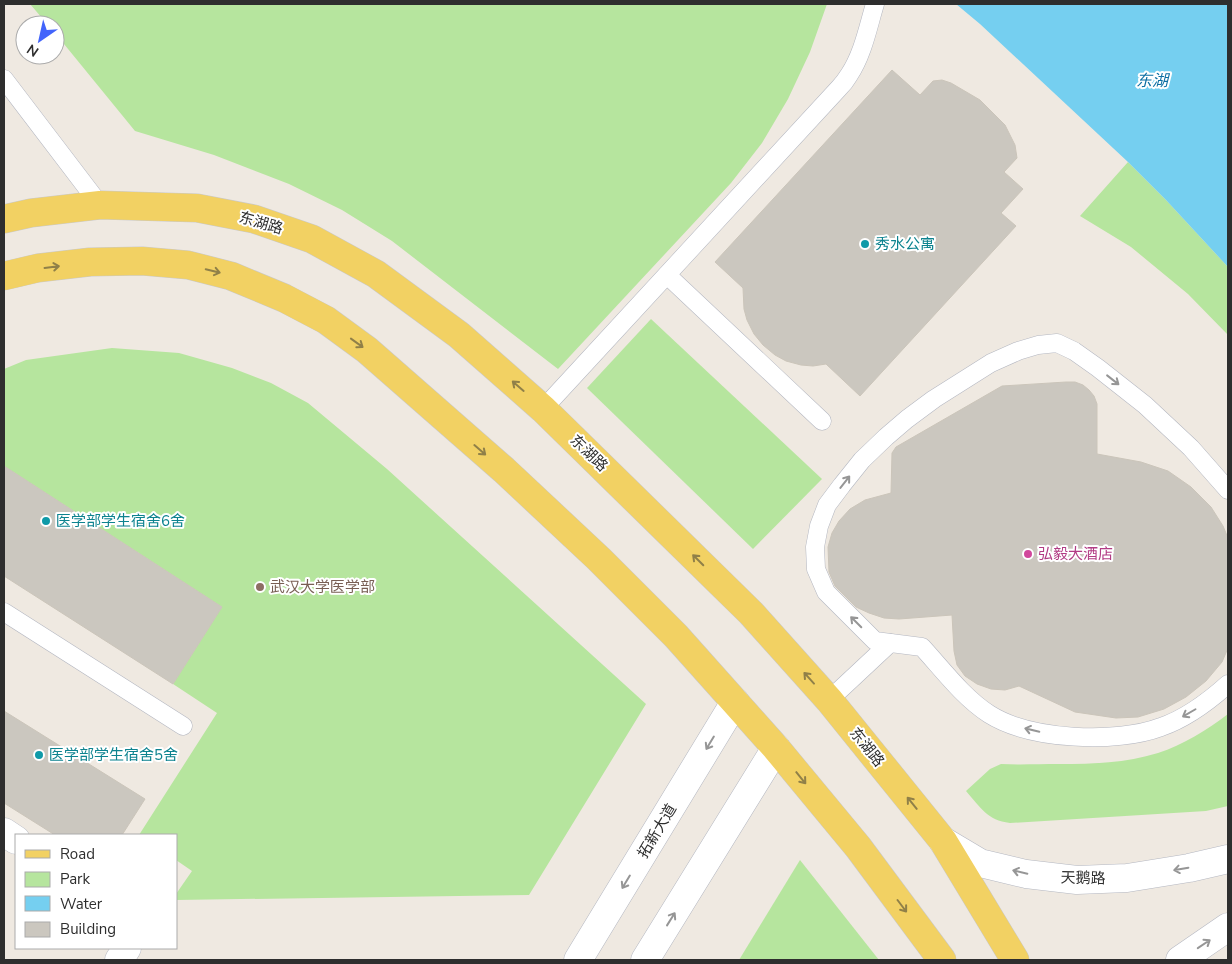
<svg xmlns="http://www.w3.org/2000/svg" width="1232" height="964" font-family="'Nunito Sans','Noto Sans SC',sans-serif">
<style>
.green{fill:#b6e59e}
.water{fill:#75cff0}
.building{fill:#cbc7bf;stroke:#cbc5ba}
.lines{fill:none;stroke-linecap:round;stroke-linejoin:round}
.lane-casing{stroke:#b4b7c1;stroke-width:19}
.street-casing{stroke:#b4b7c1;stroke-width:29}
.secondary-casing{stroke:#b4b7c1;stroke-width:29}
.primary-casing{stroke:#c9c9c9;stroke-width:29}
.lane{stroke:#fff;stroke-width:18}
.street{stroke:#fff;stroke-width:28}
.secondary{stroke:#fff;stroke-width:28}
.primary{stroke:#f2d163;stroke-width:28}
.oneway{stroke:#908048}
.oneway2{stroke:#969696}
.culture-dot{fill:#0f9aa8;stroke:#fff;stroke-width:2}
.hotel-dot{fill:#d1479c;stroke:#fff;stroke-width:2}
.education-dot{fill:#8d6e63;stroke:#fff;stroke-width:2}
.labels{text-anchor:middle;stroke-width:4;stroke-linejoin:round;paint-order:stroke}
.street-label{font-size:15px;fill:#2e2e2e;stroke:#fff}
.culture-label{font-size:15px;fill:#0d838f;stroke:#fff;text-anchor:start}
.hotel-label{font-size:15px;fill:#b23c85;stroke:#fff;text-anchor:start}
.education-label{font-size:15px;fill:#785e54;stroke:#fff;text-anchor:start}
.water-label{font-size:16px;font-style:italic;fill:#0d6fa3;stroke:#fff}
</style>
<rect width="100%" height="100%" fill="#efe9e1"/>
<g class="green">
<polygon points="30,4 827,4 810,52 788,99 762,143 731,183 558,369 392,241 342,210 289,184 214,155 135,131 55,33 55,25 48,25"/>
<polygon points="1128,162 1166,200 1228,267 1228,335 1188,294 1131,247 1080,216"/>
<polygon points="651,319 822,479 753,549 587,388"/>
<polygon points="112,348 179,353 232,368 271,383 308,403 387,469 646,704 529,895 176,900 176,894 192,871 176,860 176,835 139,835 217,713 173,684 222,607 4,466 4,369 26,360"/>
<path d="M1228,714v92l-22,5 -196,12c-23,-3 -29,-15 -44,-32l24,-22 11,-5c19,1 38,0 58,0 33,0 67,-1 99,-11 25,-8 49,-23 70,-39z"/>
<polygon points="800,860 879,960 739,960"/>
</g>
<polygon class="water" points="956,4 1228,4 1228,267 1166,200 1128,162 980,24"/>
<g class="building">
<polygon points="892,70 920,95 933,81 942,80 951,83 980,100 1005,125 1015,145 1017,158 1004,172 1023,189 1001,213 1016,226 860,396 826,364 813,366 801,365 786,361 775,355 763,345 754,334 747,320 744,309 743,288 715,262"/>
<polygon points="1066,382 1075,382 1083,385 1089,390 1094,396 1097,404 1097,454 1141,462 1168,471 1191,487 1211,507 1223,526 1228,538 1228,648 1222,662 1206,681 1186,697 1164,709 1138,717 1116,718 1075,712 1019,686 1005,690 991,689 977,684 965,676 957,665 954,651 952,615 899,619 884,618 869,613 856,607 835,586 829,572 828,547 832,533 839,521 850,509 865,500 891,493 892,453 896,447 1002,386"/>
<polygon points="4,466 222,607 173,684 4,576"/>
<polygon points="4,711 145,799 122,835 55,835 4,803"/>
</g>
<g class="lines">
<defs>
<g id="lane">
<polyline points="4,79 100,205"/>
<polyline points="667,275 822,421"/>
<path d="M543,409l296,-321c4,-4 7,-8 10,-13 14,-21 19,-48 26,-71"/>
<path d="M1228,490l-37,-42 -46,-43 -47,-37 -24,-17 -17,-8 -19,2 -20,6 -27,12 -57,36 -27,20 -21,18 -24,23 -20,25 -15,20 -8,21 -4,21 1,22 10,23 49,49 47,6c21,23 41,50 67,67 41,26 127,30 172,13 26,-9 47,-25 67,-43"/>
<polyline points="4,612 183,726"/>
<polyline points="829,700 890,643"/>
</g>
<g id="street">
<polyline points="4,832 16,840"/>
<polyline points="119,960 127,948"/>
<polyline points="578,960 735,702"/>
<polyline points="645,960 776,748"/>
</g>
<g id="secondary">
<polyline points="943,841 980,863 1026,874 1077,880 1127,878 1189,868 1228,859"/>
<polyline points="1180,960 1228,927"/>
</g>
<g id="primary">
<polyline points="4,219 31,213 100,205 197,208 254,219 312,239 376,274 459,335 543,409 751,613 829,700 943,841 1015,960"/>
<polyline points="4,276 38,268 90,262 142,261 188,265 231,276 284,298 326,320 367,350 504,470 599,559 676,636 776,748 858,847 942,960"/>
</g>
</defs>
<use href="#lane" class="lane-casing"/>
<use href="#street" class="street-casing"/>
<use href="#secondary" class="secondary-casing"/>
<use href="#primary" class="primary-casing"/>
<use href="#lane" class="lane"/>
<use href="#street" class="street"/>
<use href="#secondary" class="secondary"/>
<use href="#primary" class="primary"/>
</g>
<defs><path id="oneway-shaft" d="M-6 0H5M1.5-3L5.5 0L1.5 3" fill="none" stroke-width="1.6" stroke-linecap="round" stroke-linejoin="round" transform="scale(1.25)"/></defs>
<g class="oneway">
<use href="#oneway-shaft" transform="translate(52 267) rotate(-7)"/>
<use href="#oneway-shaft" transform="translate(213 271) rotate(14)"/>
<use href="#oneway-shaft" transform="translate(357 343) rotate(36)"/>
<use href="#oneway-shaft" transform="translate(518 386) rotate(-139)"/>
<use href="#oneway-shaft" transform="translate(480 450) rotate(41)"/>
<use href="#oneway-shaft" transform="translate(698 560) rotate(-135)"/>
<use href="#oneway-shaft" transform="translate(809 678) rotate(-132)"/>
<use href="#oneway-shaft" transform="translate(801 778) rotate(51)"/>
<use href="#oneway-shaft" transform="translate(912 803) rotate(-129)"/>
<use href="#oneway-shaft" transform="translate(902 906) rotate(53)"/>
</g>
<g class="oneway2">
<use href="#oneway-shaft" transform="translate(1113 380) rotate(38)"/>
<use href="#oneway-shaft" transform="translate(845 482) rotate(-52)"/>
<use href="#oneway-shaft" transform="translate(856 622) rotate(-135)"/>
<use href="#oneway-shaft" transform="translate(1189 713) rotate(150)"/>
<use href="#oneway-shaft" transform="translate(1032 730) rotate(-167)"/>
<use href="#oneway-shaft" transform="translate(710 743) rotate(121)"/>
<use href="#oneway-shaft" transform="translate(1181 869) rotate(170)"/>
<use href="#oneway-shaft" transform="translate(1020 872) rotate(-167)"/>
<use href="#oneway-shaft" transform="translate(626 882) rotate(121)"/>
<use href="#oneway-shaft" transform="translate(671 919) rotate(-58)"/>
<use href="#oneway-shaft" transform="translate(1204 944) rotate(-34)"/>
</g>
<g class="culture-dot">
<circle cx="865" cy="244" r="5"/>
<circle cx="46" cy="521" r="5"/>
<circle cx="39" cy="755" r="5"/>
</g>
<circle class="hotel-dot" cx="1028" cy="554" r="5"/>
<circle class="education-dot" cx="260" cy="587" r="5"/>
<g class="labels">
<g class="street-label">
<text transform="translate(261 223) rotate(16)" y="5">东湖路</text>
<text transform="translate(589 453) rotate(44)" y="5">东湖路</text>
<text transform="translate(867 747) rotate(51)" y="5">东湖路</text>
<text transform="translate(657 831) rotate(-59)" y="5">拓新大道</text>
<text transform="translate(1083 878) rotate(1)" y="5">天鹅路</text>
</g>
<g class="culture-label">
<text x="875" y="249">秀水公寓</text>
<text x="56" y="526">医学部学生宿舍6舍</text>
<text x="49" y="760">医学部学生宿舍5舍</text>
</g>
<g class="hotel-label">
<text x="1038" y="559">弘毅大酒店</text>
</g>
<g class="education-label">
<text x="270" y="592">武汉大学医学部</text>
</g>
<g class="water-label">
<text x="1152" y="86">东湖</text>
</g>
</g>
<rect width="1232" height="964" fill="none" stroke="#2e2e2e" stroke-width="10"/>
<rect x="15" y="834" width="162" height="115" fill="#ffffff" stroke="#ababab"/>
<rect x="25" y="850" width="25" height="8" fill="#f2d163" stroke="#ababab"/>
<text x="60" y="859" font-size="15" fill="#2e2e2e">Road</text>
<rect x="25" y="872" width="25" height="15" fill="#b6e59e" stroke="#ababab"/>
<text x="60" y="884" font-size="15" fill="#2e2e2e">Park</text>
<rect x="25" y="896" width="25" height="15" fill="#75cff0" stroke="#ababab"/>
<text x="60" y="909" font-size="15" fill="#2e2e2e">Water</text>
<rect x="25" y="922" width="25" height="15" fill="#cbc7bf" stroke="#ababab"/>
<text x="60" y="934" font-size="15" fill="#2e2e2e">Building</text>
<g transform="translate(40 40) rotate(214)"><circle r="24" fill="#ffffff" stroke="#ababab"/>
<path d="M0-4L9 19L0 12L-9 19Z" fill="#4264fb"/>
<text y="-8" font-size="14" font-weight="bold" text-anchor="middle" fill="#2e2e2e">N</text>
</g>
</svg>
